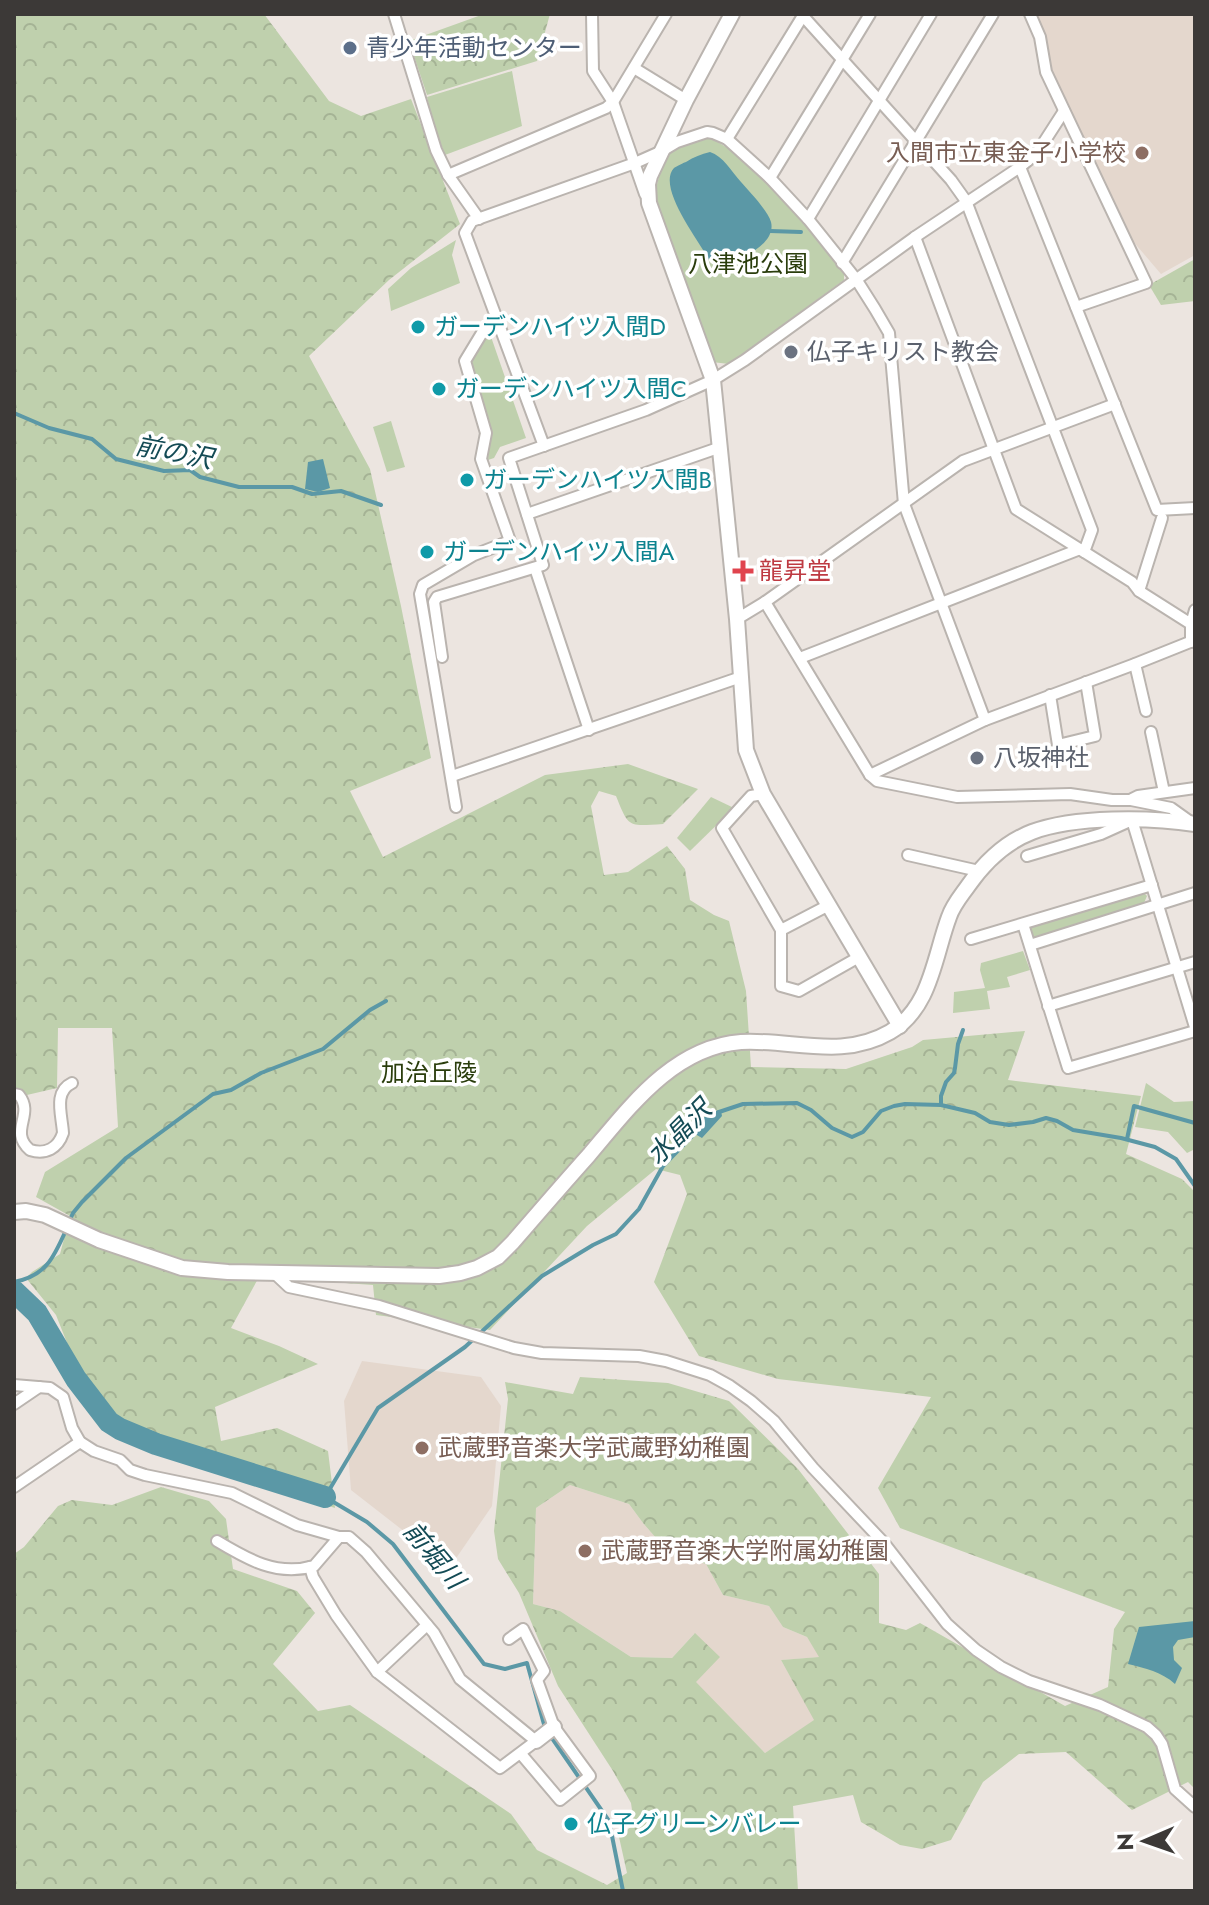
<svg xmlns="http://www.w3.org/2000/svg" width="1209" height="1905" font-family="Jost,'Noto Sans JP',sans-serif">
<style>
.built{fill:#e4d7cd}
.green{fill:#bfd0ad}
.forest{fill:url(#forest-crowns);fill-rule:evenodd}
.water{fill:#5b98a6}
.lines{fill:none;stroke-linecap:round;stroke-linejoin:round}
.stream{stroke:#5b98a6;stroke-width:4}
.river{stroke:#5b98a6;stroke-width:22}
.street-casing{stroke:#bab4af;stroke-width:14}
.secondary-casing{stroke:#bab4af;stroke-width:18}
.street{stroke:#fff;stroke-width:10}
.secondary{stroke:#fff;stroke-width:14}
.service-dot{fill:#5c6f8a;stroke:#fff;stroke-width:3}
.education-dot{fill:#8d6e63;stroke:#fff;stroke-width:3}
.culture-dot{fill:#0f9aa8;stroke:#fff;stroke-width:3}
.worship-dot{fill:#6b7280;stroke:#fff;stroke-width:3}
.health-dot{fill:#e0444e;stroke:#fff;stroke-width:3}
.labels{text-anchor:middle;stroke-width:7;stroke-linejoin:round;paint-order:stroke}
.service-label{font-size:24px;fill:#4e5e75;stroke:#fff;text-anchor:start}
.education-label{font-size:24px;fill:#785e54;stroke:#fff;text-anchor:start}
.park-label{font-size:24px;fill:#2a3d0c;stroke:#fff}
.culture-label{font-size:24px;fill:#0d838f;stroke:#fff;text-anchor:start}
.worship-label{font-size:24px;fill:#5b616d;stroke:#fff;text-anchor:start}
.health-label{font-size:24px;fill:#be3a42;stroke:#fff;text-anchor:start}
.water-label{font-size:26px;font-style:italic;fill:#144b55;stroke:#fff}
</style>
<defs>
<pattern id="forest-crowns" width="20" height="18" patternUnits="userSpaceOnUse" patternTransform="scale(2)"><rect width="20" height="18" fill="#bfd0ad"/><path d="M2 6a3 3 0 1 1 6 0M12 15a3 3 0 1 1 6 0" fill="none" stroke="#a5b395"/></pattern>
</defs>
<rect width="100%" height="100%" fill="#ece5e0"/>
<g class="built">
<polygon points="1035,14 1195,14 1195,255 1161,274 1126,233 1053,74 1045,40"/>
<polygon points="362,1361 481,1377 501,1406 492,1506 450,1567 351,1490 344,1401"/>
<polygon points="570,1485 629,1504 643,1523 669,1553 706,1564 723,1595 769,1606 783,1627 807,1637 820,1657 781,1660 815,1720 765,1753 695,1682 694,1634 672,1658 631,1657 560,1611 533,1604 536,1508"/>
</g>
<g class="green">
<polygon points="512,71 522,126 445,155 433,123 427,97"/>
<path d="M711,138l30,18 44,43 59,75v6l-115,84 -17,-2 -57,-159c0,-20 6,-34 16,-52l33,-12z"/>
<polygon points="456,240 452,255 460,283 391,311 388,289 411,268"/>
<polygon points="488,328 526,438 500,447 494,458 488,460 489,433 465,361"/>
<polygon points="391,421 405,467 387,472 373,427"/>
<polygon points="711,797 734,808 690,851 677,838"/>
<polygon points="1141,892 1145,894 1147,896 1144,903 1035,937 1032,937 1029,930 1032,926"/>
<polygon points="1023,951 1030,970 1007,977 1010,987 987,991 990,1009 953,1013 954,992 985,988 980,970 981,963"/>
<polygon points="1146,1083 1174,1102 1195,1101 1195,1149 1187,1153 1168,1132 1135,1127"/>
</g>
<g class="forest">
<path d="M14,14h250l65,87 32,15 50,-17 49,125 -71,56 -80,76 61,113 31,137 30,152 -81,33 33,66 162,-82 83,-11 70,25 -35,35c-34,2 -34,5 -47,-28l-17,-5 -8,15 13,69 24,-3 39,-26 18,23 5,31 24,15 15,6 17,70 5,76 95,2 66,-22 11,-7 102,-9 -17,49 133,16 -15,58 56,25 13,13v597l-7,-7 -56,28 -66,-58 -47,2 -36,28 -32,58 -29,9 -22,-4 -39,-23 -8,-27 -60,11 5,85h-784v-337l10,-7 34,-41 14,-6 40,5 49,-18 48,14 17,18 7,50 64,22 18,22 -42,51 45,47 32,-6 161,109 26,36 70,35 20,-12 -8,-36 15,-13 -3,-21 -18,-32 -55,-85 -39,-93 -21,-34 -4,-28 14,-132 -3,-17 68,12 7,-17 88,6 61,18 69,68 81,105v49l27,7 14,-7 145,83 43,-19 6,-58 11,-17 -225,-84 -22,-40 53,-91 -153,-18 -79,-23 -45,-74 33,-88 -7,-19 -24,-6 -69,57 -97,104 -114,-15 -3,-30 -114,-8 -28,51 48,18 39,18 -103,43 6,34 56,-13 51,23 7,57 -182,-58 -67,-59 -30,-76 -30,-37 6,-6 28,-18 10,-38 -34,-19 9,-25 73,-45 -6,-99h-54l-1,60 -43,10zM570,1485l59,19 14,19 26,30 37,11 17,31 46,11 14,21 24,10 12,20 -38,3 33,60 -49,33 -69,-71 24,-25 -25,-24 -23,25 -41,-1 -71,-46 -27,-7 3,-96z"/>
<polygon points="484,14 550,14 537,61 427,95 409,41"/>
<polygon points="1195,259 1195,301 1161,305 1149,285"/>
</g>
<g class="water">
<path d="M710,152c13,4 22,20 31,30 8,9 27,29 30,40 6,24 -37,41 -54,43l-8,-5c-9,-18 -53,-73 -35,-92 1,-1 11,-6 12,-6 8,-5 15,-8 24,-10z"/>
<polygon points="323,459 330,488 318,492 305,489 308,462"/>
<polygon points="718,1110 721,1111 722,1116 702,1138 683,1127 690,1123 697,1121"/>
<path d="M1195,1621v16l-17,3 -5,7 1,13 8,8 -7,16c-13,-12 -30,-16 -47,-20l11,-37z"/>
</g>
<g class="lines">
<g class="stream">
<polyline points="770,231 801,232"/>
<polyline points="14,413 49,428 92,439 116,459 164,471 190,470 200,477 239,487 292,487 312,494 341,491 381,505"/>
<polyline points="941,1105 941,1096 946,1082 954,1073 955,1068 958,1044 963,1030"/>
<polyline points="719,1112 743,1104 797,1103 811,1110 832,1128 852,1137 863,1132 881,1111 894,1106 905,1104 941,1105 975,1113 990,1122 1009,1125 1033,1122 1046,1118 1057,1121 1073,1130 1121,1138 1155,1147 1176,1159 1195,1186"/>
<polyline points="1127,1139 1134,1106 1195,1123"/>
<polyline points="69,1222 73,1213 82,1202 126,1158 213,1094 231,1090 261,1073 323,1049 370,1010 386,1001"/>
<path d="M14,1282c32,-6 40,-25 52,-52"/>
<polyline points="623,1891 609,1821 545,1728 527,1663 505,1669 484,1664 393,1544 367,1522 325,1497 378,1408 465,1347 542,1276 593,1245 616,1234 639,1209 663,1166 697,1131"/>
</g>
<polyline class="river" points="14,1291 37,1313 76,1379 109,1422 120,1429 156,1444 325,1497"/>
<defs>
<g id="street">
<polyline points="394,14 436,150 448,175 479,219"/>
<polyline points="592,14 593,71 613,102 645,194"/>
<polyline points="1030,14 1040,37 1046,72 1146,283 1076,307"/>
<polyline points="803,16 951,180 966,201 1092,530 1084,552"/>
<polyline points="634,68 686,100"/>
<polyline points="727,139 804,14"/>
<polyline points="1020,167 1157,510 1195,508"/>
<polyline points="448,175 606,108 613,102 666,14"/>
<polyline points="770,178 870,14"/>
<polyline points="808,219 931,14"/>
<polyline points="915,237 1016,509 1132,582 1139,591 1191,624 1191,642"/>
<polyline points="842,263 993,14"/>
<polyline points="544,446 465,233 472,221 635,163 662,151 677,142 707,132 713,133 727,139 770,178 808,219 856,279 875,309 889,333 904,504 985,720"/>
<polyline points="527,514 721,447"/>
<polyline points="535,568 589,730"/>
<polyline points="1139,591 1162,518"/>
<polyline points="765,602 870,775 877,781 957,797 1070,794 1112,800 1131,800 1171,808 1192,823"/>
<polyline points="737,619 765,602 963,461 1115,404"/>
<polyline points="1191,624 1195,610"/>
<polyline points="442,657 434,602 437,597 543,565 509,458 646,410 713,380 745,360 915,237 1020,167 1037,153 1064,111"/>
<polyline points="800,658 1080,549"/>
<polyline points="1135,664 1146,711"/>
<polyline points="1050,695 1058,745 1095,736 1086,682"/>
<polyline points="1151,732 1164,792"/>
<polyline points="870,775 985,720 1135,664 1195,640"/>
<polyline points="452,776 741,677"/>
<polyline points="763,794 751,796 722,828 781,930"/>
<polyline points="1132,799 1138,796 1195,788"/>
<polyline points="456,807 420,594 423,585 474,555 510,541 481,459 486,433 465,361 485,328"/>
<polyline points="908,855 979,871"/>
<polyline points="1027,856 1101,834 1132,820 1195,1027"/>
<polyline points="829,905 781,930 781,986 799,991 859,957"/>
<polyline points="1023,924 1068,1068 1195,1031"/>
<polyline points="971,939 1152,885"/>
<polyline points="1030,945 1195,893"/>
<polyline points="1048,1006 1195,962"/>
<path d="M14,1094l5,1c16,20 -11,36 11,55 16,5 28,-2 33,-17 -1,-18 -10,-41 9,-50"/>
<polyline points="273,1272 289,1287 379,1306 514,1348 542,1353 639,1356 666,1361 710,1375 730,1386 751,1401 774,1421 813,1468 884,1543 947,1624 976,1650 1001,1667 1029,1681 1100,1705 1147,1727 1156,1735 1162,1744 1175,1789 1195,1807"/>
<polyline points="14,1385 50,1388 63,1397 72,1428 80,1442 94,1451 120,1460 130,1470 145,1475 232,1493 297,1525 339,1537 349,1537 366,1552 434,1633 460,1679 536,1741 500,1768 377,1672 336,1615 313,1577 310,1567"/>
<polyline points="14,1404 39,1387"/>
<polyline points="14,1487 80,1442"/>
<path d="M217,1541c30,18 60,36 97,25l25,-29"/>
<polyline points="509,1639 523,1629 544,1671 537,1680 554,1727 590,1776 560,1800 521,1754"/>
<polyline points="377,1672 427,1625"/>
</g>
<g id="secondary">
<polyline points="732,14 686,100 650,176 648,184 649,203 713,380 737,619 746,750 763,794 900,1026"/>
<path d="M14,1212l12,-1 19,4 54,25 83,28 46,4 211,4 21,-3 17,-5 21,-11 15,-15c25,-29 50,-58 76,-87 40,-47 84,-108 152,-113 51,-3 101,18 149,-10 41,-24 44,-75 59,-115 4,-12 12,-21 19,-31 16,-23 38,-44 64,-54 42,-16 119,-15 163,-8"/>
<polyline points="536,1741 554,1727"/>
</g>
</defs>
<use href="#street" class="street-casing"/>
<use href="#secondary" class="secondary-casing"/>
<use href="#street" class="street"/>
<use href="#secondary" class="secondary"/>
</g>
<circle class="service-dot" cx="350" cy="48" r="8"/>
<g class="education-dot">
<circle cx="1142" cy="153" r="8"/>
<circle cx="422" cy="1448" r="8"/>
<circle cx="585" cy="1551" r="8"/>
</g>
<g class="culture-dot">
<circle cx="418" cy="327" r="8"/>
<circle cx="439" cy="389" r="8"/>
<circle cx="467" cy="480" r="8"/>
<circle cx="427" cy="552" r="8"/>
<circle cx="571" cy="1824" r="8"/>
</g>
<g class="worship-dot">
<circle cx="791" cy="352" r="8"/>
<circle cx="977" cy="758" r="8"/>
</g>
<path class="health-dot" d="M739 559h8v8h8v8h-8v8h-8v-8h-8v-8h8z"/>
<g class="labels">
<g class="service-label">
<text x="366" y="56">青少年活動センター</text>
</g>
<g class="education-label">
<text x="1126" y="161" text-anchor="end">入間市立東金子小学校</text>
<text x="438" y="1456">武蔵野音楽大学武蔵野幼稚園</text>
<text x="601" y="1559">武蔵野音楽大学附属幼稚園</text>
</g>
<g class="park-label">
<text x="748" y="272">八津池公園</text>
<text x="429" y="1081">加治丘陵</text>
</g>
<g class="culture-label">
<text x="434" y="335">ガーデンハイツ入間D</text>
<text x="455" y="397">ガーデンハイツ入間C</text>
<text x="483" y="488">ガーデンハイツ入間B</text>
<text x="443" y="560">ガーデンハイツ入間A</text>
<text x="587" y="1832">仏子グリーンバレー</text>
</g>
<g class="worship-label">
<text x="807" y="360">仏子キリスト教会</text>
<text x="993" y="766">八坂神社</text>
</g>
<g class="health-label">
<text x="759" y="579">龍昇堂</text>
</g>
<g class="water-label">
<text transform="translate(174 452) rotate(11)" y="9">前の沢</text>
<text transform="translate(679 1132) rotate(-45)" y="9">水晶沢</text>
<text transform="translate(434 1555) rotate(50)" y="9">前堀川</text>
</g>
</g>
<rect width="1209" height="1905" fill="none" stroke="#3c3937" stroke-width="32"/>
<g transform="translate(1145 1841) rotate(268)" stroke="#ffffff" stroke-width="6" paint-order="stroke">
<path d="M0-6L14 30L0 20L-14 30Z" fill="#3c3937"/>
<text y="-12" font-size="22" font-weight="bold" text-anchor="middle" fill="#3c3937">N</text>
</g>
</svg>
